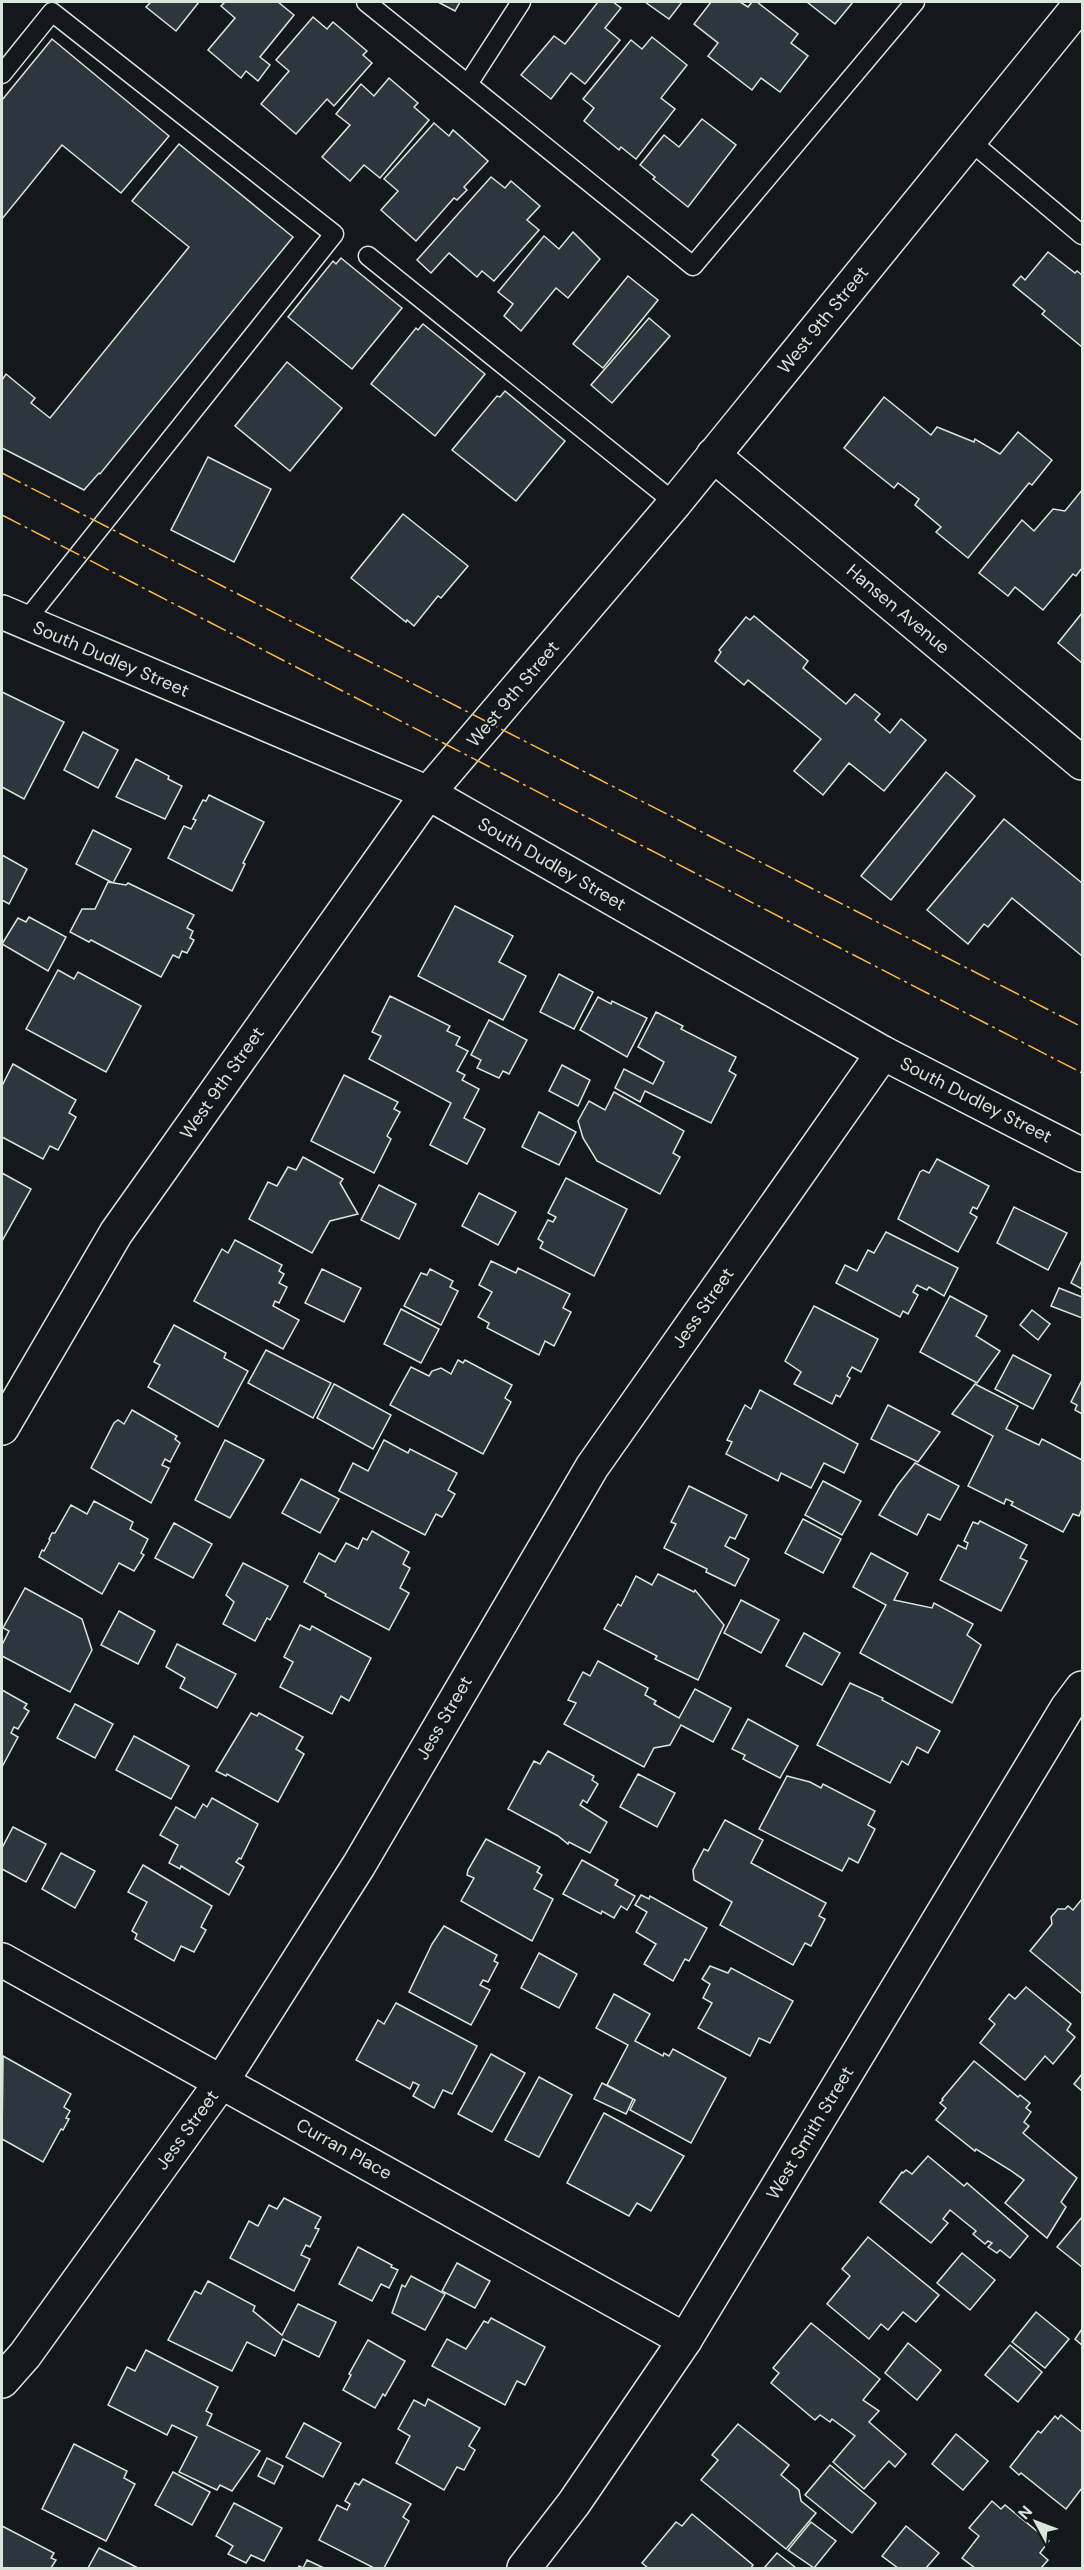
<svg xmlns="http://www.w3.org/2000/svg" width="1084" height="2570" font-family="'DM Sans',sans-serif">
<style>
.building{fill:#2c363c;stroke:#d8e6dc;stroke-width:1.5}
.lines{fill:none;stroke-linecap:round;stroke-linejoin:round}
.lane-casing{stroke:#d8e6dc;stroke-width:21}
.street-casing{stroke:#d8e6dc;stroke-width:36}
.secondary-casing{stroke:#d8e6dc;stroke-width:36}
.lane{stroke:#14181c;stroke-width:18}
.street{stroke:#14181c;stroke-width:33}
.secondary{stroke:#14181c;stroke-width:33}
.power{stroke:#ffb74d;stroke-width:1.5;stroke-dasharray:21 4.5 3 4.5;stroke-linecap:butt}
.labels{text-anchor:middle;stroke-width:4.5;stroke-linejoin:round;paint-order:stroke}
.street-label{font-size:18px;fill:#d8e6dc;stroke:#14181c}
</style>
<rect width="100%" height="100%" fill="#14181c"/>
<g class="building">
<polygon points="151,2 199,2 176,31 146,7"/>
<polygon points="225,2 278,2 294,15 260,57 270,65 258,81 246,71 241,78 208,50 235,18 221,6"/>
<polygon points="438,2 460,2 455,11"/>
<polygon points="598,2 613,2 621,8 605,28 620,40 585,84 571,73 551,99 521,75 554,36 565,44"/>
<polygon points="645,2 682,2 669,19"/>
<polygon points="711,2 740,2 748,7 752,2 757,2 798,34 791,43 808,56 780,92 761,78 752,90 708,56 718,43 694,24"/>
<polygon points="807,2 853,2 835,24"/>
<polygon points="313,17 327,29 333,22 367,51 363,55 372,63 334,106 327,99 296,134 261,104 289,71 276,60"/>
<polygon points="652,37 687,65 661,98 675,109 636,159 621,147 619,150 584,121 594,108 583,99 631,40 642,49"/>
<polygon points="52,39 169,136 121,193 62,145 2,219 2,100"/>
<polygon points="389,78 418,103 414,107 429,120 380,178 364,165 350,181 322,157 350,125 336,114 361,84 374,96"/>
<polygon points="702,119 736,145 688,207 653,179 655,177 640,165 664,135 679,147"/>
<polygon points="434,123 449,136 453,130 488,161 464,187 467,190 457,200 454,198 416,241 381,210 398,191 384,179"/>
<polygon points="179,144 293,237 100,474 99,473 84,490 2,448 2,380 6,374 35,398 31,403 50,418 189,247 132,201"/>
<polygon points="491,177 505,188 511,181 540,206 527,220 539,230 494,281 482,271 477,277 449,253 431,273 417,260"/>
<polygon points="573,232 600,259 568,298 556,288 521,331 504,316 513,304 498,292 544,236 559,249"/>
<polygon points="1048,252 1075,273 1077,271 1082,275 1082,347 1042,314 1045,311 1013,285 1021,276 1025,280"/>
<polygon points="341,258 402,308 352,369 288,317 333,261 336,264"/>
<polygon points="628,276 658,300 603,368 573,344"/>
<polygon points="649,318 670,336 612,403 591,385"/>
<polygon points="423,324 485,374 435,436 371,384 416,328 418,330"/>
<polygon points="287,362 342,408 290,471 235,426"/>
<polygon points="505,391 565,441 516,501 452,450 497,396 500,397"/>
<polygon points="884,397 931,435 937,427 974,442 975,439 1000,454 1018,432 1052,460 1032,485 1029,483 968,558 936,532 941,527 915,505 919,499 898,483 894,488 844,448"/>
<polygon points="208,457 271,489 234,562 171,530"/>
<polygon points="1082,490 1082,568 1076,576 1073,574 1043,610 1015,587 1008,596 979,573 1022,520 1034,531 1053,509 1065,511"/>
<polygon points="403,514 468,566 441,598 438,596 414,626 407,620 406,622 351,578"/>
<polygon points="1082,613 1082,663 1058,643"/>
<polygon points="754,616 808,661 803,668 846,704 855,694 880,714 875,720 890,733 901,719 926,740 884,791 849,763 823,795 794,771 821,739 748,680 744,685 715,661 721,652 719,650 746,617 750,620"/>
<polygon points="2,692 64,722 24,799 2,787"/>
<polygon points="83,732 118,750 98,788 64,770"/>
<polygon points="136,759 169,776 168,779 182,786 165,819 116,797"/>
<polygon points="946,772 975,796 891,900 861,876"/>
<polygon points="209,795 264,822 243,863 245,864 232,891 168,858 184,826 191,829 196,820 193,819 203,800 206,801"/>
<polygon points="1004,819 1082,883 1082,956 1012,898 988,927 984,924 968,944 927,910"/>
<polygon points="93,830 131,849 113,883 76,864"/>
<polygon points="2,855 27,869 9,904 2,900"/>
<polygon points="108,882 126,885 128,883 194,915 187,928 193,931 190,938 194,940 187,953 182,951 179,958 173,955 161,977 91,940 89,942 70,932 82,909 95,909"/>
<polygon points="455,906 513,936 499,962 526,976 503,1020 418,976"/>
<polygon points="29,917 66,937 48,971 2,944 18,918 26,922"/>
<polygon points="58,970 74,979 78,972 141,1006 106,1072 26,1029"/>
<polygon points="559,974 593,992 574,1029 540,1012"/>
<polygon points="390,996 450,1026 447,1031 460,1037 456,1045 468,1051 457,1071 465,1075 462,1080 479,1089 464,1118 485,1129 467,1164 430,1145 451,1103 369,1059 381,1036 372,1032"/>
<polygon points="598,997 611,1004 612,1001 647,1018 627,1057 580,1030"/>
<polygon points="656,1012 683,1026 681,1029 736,1057 729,1071 736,1075 711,1123 645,1091 640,1102 615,1088 624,1069 653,1084 664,1062 638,1047"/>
<polygon points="489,1020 527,1040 509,1074 503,1071 499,1078 477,1068 481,1060 471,1055"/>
<polygon points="13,1064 76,1100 69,1113 76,1117 58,1150 50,1146 43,1159 2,1137 2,1086"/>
<polygon points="562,1065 590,1080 578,1106 549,1091"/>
<polygon points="344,1075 398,1102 394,1109 400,1112 387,1136 391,1139 374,1173 311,1141"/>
<polygon points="614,1092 684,1131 673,1153 680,1157 660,1194 597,1161 583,1138 578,1121 589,1101 605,1110"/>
<polygon points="539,1112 576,1132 559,1165 522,1147"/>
<polygon points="303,1157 343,1179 340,1183 358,1214 330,1221 312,1253 249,1219 268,1182 277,1186 288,1167 296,1170"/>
<polygon points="937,1159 989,1186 977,1209 973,1207 970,1213 977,1217 958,1252 898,1219 920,1172 923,1170 929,1173"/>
<polygon points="2,1173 31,1189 2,1241"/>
<polygon points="566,1178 627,1209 594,1276 540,1248 543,1242 538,1239 548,1220 553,1222 556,1217 548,1213"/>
<polygon points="379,1185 416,1204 399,1239 361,1220"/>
<polygon points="479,1193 516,1212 498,1245 462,1226"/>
<polygon points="1014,1207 1067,1233 1048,1270 997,1243"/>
<polygon points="886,1232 958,1268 944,1296 929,1287 927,1290 917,1285 913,1292 918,1295 908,1314 903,1311 900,1317 836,1283 845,1265 857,1271 868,1250 874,1253"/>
<polygon points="235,1240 282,1265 279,1271 284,1274 279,1283 287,1287 279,1303 275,1301 273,1306 299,1320 283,1349 194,1301 222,1249 228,1253"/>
<polygon points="1082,1260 1082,1289 1071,1283"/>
<polygon points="491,1261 516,1273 518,1268 570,1294 563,1308 571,1312 554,1346 545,1341 539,1355 487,1328 489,1323 478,1317 492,1292 479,1285"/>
<polygon points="322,1269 361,1288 344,1322 305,1303"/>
<polygon points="430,1269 453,1281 450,1287 458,1291 441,1325 404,1306 421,1273 427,1275"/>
<polygon points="1059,1288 1082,1297 1082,1318 1051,1306"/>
<polygon points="950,1296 987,1316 976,1336 1000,1351 977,1383 920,1352"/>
<polygon points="814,1306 878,1339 861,1372 852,1367 847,1376 850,1378 840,1397 836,1395 832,1404 794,1384 801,1372 785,1361"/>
<polygon points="401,1309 439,1329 421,1363 384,1344"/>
<polygon points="1032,1310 1050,1324 1038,1340 1020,1325"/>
<polygon points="174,1325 226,1353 224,1358 248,1371 218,1427 148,1387 160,1365 154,1362"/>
<polygon points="266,1350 331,1383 313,1418 248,1383"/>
<polygon points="1013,1355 1051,1375 1033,1409 995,1389"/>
<polygon points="458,1360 463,1363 465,1360 512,1385 505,1398 511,1402 483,1454 390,1405 411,1367 429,1376 432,1371 441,1368 451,1374"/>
<polygon points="1082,1380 1082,1414 1075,1410 1077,1405 1071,1402"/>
<polygon points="334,1384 391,1415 373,1449 317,1418"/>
<polygon points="975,1384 1018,1406 1006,1429 1039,1445 1042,1439 1082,1460 1082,1509 1079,1516 1073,1514 1063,1532 1011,1505 1013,1502 1006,1499 1004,1504 968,1486 993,1436 952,1414"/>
<polygon points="760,1390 858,1444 844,1473 824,1463 811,1488 781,1473 778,1481 726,1454 732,1442 727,1440 745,1405 751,1409"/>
<polygon points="888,1405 940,1432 918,1462 871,1439"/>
<polygon points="132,1410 177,1436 175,1439 180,1443 170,1462 165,1459 162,1465 169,1468 151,1503 91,1468 114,1423 118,1420 124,1424"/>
<polygon points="225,1440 264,1460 230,1518 195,1500"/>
<polygon points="384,1440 408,1453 410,1449 457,1473 448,1490 455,1494 442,1517 436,1514 425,1535 339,1491 353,1463 368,1471"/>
<polygon points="915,1463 959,1486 940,1520 928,1514 917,1535 879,1515 897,1486"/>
<polygon points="301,1479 339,1499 320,1533 282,1513"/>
<polygon points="823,1481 861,1501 842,1535 805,1515"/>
<polygon points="689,1486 747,1515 735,1539 730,1537 725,1546 749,1559 735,1586 706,1572 707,1569 664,1548 676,1524 671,1522"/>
<polygon points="94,1501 133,1522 130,1529 148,1539 141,1553 144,1555 134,1571 119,1563 102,1594 39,1557 42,1550 44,1551 50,1540 49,1539 52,1533 55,1533 71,1505 87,1514"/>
<polygon points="803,1519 841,1539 823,1573 785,1553"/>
<polygon points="980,1521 1027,1545 1020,1558 1027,1561 1001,1611 940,1580 958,1545 966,1549 968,1543 964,1541 973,1522 978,1524"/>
<polygon points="174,1523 212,1544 193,1578 155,1558"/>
<polygon points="372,1531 409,1552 403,1564 410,1568 400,1588 409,1593 389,1630 325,1596 326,1594 304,1582 319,1553 335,1562 346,1543 358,1549 363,1538 367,1540"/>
<polygon points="871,1553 908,1573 894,1600 932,1608 934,1603 973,1624 967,1635 981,1645 952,1703 860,1653 886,1605 853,1587"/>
<polygon points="243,1563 288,1586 270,1620 267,1618 255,1641 223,1624 234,1602 226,1595"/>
<polygon points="658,1574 694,1592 695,1590 724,1625 698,1680 655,1659 657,1656 604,1629 618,1604 621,1606 636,1576 652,1585"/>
<polygon points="25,1588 82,1619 92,1650 70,1692 2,1656 2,1645 9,1631 3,1628"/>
<polygon points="741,1600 779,1620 761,1653 724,1633"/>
<polygon points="119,1611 155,1631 138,1664 101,1645"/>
<polygon points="300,1625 310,1630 312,1626 371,1658 349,1701 341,1696 332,1714 280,1687 293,1662 284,1657"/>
<polygon points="804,1633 840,1653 822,1685 786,1666"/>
<polygon points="177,1644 236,1674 217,1708 180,1688 185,1678 166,1667"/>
<polygon points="598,1661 648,1688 645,1695 656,1701 654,1704 679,1718 695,1689 731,1708 713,1742 681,1725 670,1745 654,1748 644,1767 564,1724 576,1703 568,1700 583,1672 590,1676"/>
<polygon points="850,1683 883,1698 882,1700 940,1731 928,1753 917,1747 908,1765 902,1761 890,1783 817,1745"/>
<polygon points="2,1690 27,1704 24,1708 29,1711 18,1729 14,1727 11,1733 18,1737 2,1767"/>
<polygon points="75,1704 113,1724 95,1758 57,1738"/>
<polygon points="251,1713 257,1716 259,1713 303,1737 296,1749 304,1754 278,1802 227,1774 226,1776 216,1771"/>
<polygon points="748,1719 798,1746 780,1778 743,1759 745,1755 732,1749"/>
<polygon points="134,1736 189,1766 171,1799 116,1770"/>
<polygon points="548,1751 594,1776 592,1780 598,1784 587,1803 583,1800 580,1805 607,1822 590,1853 569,1842 568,1844 558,1836 508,1809 534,1761 540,1764"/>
<polygon points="638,1774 675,1793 657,1827 620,1807"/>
<polygon points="787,1776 810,1782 821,1788 823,1784 875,1811 868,1825 875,1829 858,1863 849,1858 842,1871 759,1829"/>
<polygon points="212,1798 258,1824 241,1859 239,1858 236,1862 244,1867 229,1895 181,1866 180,1869 169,1863 178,1845 160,1835 176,1807 195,1818 203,1804 207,1807"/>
<polygon points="725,1820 763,1840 751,1863 826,1903 819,1916 825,1919 811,1946 805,1943 793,1965 720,1925 732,1902 694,1880 693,1870 704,1849 708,1851"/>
<polygon points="13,1827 46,1844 26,1882 2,1869 2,1848"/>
<polygon points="486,1839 540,1867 537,1872 542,1875 534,1889 553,1899 532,1941 461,1901 474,1878 467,1875 468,1870"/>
<polygon points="61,1853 95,1871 75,1908 42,1889"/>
<polygon points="582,1860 618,1880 615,1885 635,1896 627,1910 621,1906 614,1918 602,1911 601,1914 563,1894"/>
<polygon points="143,1865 212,1906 201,1927 206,1930 194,1952 181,1946 174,1961 135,1939 137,1934 132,1931 147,1902 128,1892"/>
<polygon points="641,1895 649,1899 650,1896 707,1928 689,1961 685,1959 673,1981 644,1964 656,1944 636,1932 647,1912 635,1905"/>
<polygon points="1082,1899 1082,1994 1030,1951 1052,1924 1051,1917 1058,1909 1065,1909 1068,1906 1073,1910"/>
<polygon points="444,1926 497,1955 494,1961 498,1963 488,1982 483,1980 480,1985 490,1990 471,2025 409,1992 432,1944"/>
<polygon points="539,1953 577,1974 559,2008 521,1988"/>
<polygon points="710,1966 728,1973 731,1968 793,2001 770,2043 759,2038 750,2056 698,2028 712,2003 703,1998 710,1984 702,1979"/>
<polygon points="1026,1987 1071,2024 1067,2030 1075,2037 1053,2064 1045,2056 1025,2080 980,2043 995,2024 989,2019 1009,1994 1015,1999"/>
<polygon points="614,1994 650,2014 635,2041 663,2056 664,2053 669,2056 673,2049 726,2078 691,2143 630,2110 635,2100 607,2085 628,2045 596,2028"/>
<polygon points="396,2003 477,2046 452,2094 443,2090 434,2108 413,2096 419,2085 413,2082 410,2089 356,2060 378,2020 384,2024"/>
<polygon points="491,2054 525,2073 492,2132 458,2114"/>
<polygon points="3,2056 71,2094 64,2107 70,2111 66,2118 69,2119 63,2130 61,2129 43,2162 2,2139"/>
<polygon points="974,2061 1018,2097 1020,2095 1030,2103 1026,2108 1031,2112 1024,2122 1029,2126 1023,2133 1077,2178 1061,2202 1066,2207 1047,2238 1005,2203 1024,2180 1010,2170 976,2149 975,2151 936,2120 946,2108 940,2103 943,2100 942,2099"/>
<polygon points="1082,2074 1082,2091 1074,2084"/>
<polygon points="539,2077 572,2095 539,2157 505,2140"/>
<polygon points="602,2083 633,2099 626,2114 594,2099"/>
<polygon points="604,2113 684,2156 651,2211 637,2203 629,2216 567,2183"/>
<polygon points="928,2156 964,2186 967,2183 1028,2236 1010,2258 1000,2250 997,2253 988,2247 992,2243 988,2241 985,2244 973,2234 976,2231 950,2210 943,2219 948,2223 931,2243 880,2202 902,2172 903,2173 906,2170 912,2174"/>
<polygon points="284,2198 321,2217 315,2228 319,2229 310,2247 306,2245 301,2255 310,2259 294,2291 230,2258 249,2221 258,2226 269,2205 277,2209"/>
<polygon points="1082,2217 1082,2267 1057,2247"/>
<polygon points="868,2237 939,2295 916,2322 903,2312 888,2330 881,2324 869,2339 827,2304 850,2276 842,2269"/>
<polygon points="358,2247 392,2265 391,2267 398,2270 389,2288 381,2284 372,2301 339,2284"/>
<polygon points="962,2253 995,2280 970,2310 937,2283"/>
<polygon points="457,2263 490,2281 475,2308 442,2291"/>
<polygon points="411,2276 445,2294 425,2330 392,2313 402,2285 405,2287"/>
<polygon points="208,2281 255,2306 253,2311 282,2335 298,2304 336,2322 319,2357 283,2339 275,2356 247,2342 232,2371 168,2340 195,2291 201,2294"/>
<polygon points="1036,2312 1069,2339 1045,2368 1012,2342"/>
<polygon points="491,2318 545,2347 525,2385 517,2381 505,2405 432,2366 447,2339 466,2349 484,2321 488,2323"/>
<polygon points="811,2323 880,2379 863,2400 879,2411 869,2422 906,2454 895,2467 889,2461 864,2489 833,2462 855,2436 832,2419 830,2422 820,2415 815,2420 771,2383 779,2373 773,2368"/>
<polygon points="1082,2329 1082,2345 1075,2339"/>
<polygon points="368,2340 405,2361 385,2396 383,2394 375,2408 343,2390 351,2375 349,2374"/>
<polygon points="908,2343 941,2370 917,2400 885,2373"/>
<polygon points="1010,2345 1042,2372 1018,2402 985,2375"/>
<polygon points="146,2350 218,2387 206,2411 212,2414 207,2425 260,2451 232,2491 220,2485 217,2490 179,2472 197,2437 172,2425 167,2435 108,2405 127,2367 135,2371"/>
<polygon points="428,2399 480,2428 469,2446 475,2450 464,2470 457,2467 444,2490 396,2463 410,2436 398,2429 414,2400 425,2406"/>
<polygon points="1061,2415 1082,2432 1082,2488 1066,2509 1021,2473 1019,2475 1010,2467 1038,2431 1041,2433 1055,2416 1058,2419"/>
<polygon points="304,2423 341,2443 323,2477 286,2457"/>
<polygon points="738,2424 789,2465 781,2475 799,2490 801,2501 816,2513 786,2549 701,2480 718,2460 712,2455"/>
<polygon points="956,2434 988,2461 963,2490 932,2464"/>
<polygon points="74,2444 127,2471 124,2478 135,2484 106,2541 42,2509"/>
<polygon points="267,2458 283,2466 274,2484 258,2476"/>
<polygon points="830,2465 876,2503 852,2533 805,2495"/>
<polygon points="173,2472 210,2492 192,2525 155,2505"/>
<polygon points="363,2479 411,2504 403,2517 409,2521 384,2568 374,2568 319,2540 337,2505 347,2510 350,2504 345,2501 355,2483 359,2485"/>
<polygon points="992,2501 1001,2509 1005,2505 1049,2541 1040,2553 1048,2560 1041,2568 975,2568 962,2558 979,2536 969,2528"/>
<polygon points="234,2503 282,2528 264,2561 251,2555 246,2563 228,2554 233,2546 216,2536"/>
<polygon points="692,2514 753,2565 751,2568 648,2568 642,2563 676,2522 682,2526"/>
<polygon points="811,2522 836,2541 814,2568 788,2550"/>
<polygon points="2,2526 54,2553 51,2558 56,2560 51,2568 2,2568"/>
<polygon points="906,2526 939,2553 926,2568 898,2568 882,2556"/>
<polygon points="99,2548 138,2568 88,2568"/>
<polygon points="777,2553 796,2568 764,2568"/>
<polygon points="307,2560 324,2568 298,2568 299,2566 303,2568"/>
</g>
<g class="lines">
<defs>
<g id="lane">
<polyline points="366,2 693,266 915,2"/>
<polyline points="2,74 52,12 334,234 24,623"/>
<polyline points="468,84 521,2"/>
<polyline points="969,140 1082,235"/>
<polyline points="368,256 675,503"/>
</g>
<g id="street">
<polyline points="2,1428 116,1233 428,793"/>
<polyline points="2,1960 685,2340"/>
<polyline points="2,2381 25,2355 222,2081 359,1865 592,1467 883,1053"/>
<polyline points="524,2568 574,2503 685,2340 1067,1708 1082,1688"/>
</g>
<g id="secondary">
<polyline points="713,455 1082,763"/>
<polyline points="2,612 428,793 883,1053 1082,1155"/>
<polyline points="428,793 675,503 1082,2"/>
</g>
</defs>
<use href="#lane" class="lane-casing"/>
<use href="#street" class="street-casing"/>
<use href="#secondary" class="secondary-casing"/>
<use href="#lane" class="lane"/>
<use href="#street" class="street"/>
<use href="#secondary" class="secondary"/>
<g class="power">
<polyline points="2,473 1082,1027"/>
<polyline points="2,515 1082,1073"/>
</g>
</g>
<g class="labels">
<g class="street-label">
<text transform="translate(823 320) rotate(-51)" y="6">West 9th Street</text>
<text transform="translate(898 609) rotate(40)" y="6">Hansen Avenue</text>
<text transform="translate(111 659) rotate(23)" y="6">South Dudley Street</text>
<text transform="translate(513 694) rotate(-50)" y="6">West 9th Street</text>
<text transform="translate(552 864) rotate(30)" y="6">South Dudley Street</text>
<text transform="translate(222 1083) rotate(-55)" y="6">West 9th Street</text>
<text transform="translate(976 1100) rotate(27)" y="6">South Dudley Street</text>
<text transform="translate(703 1308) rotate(-55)" y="6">Jess Street</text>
<text transform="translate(444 1718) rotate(-60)" y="6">Jess Street</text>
<text transform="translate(187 2130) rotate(-54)" y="6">Jess Street</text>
<text transform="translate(810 2133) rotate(-59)" y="6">West Smith Street</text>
<text transform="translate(344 2149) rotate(29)" y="6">Curran Place</text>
</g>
</g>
<rect width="1084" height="2570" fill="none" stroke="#d8e6dc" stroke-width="6"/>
<g transform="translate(1036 2522) rotate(311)" stroke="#14181c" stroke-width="4.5" paint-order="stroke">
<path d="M0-4.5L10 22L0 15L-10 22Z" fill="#d8e6dc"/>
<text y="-9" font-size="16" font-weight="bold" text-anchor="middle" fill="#d8e6dc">N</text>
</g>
</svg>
